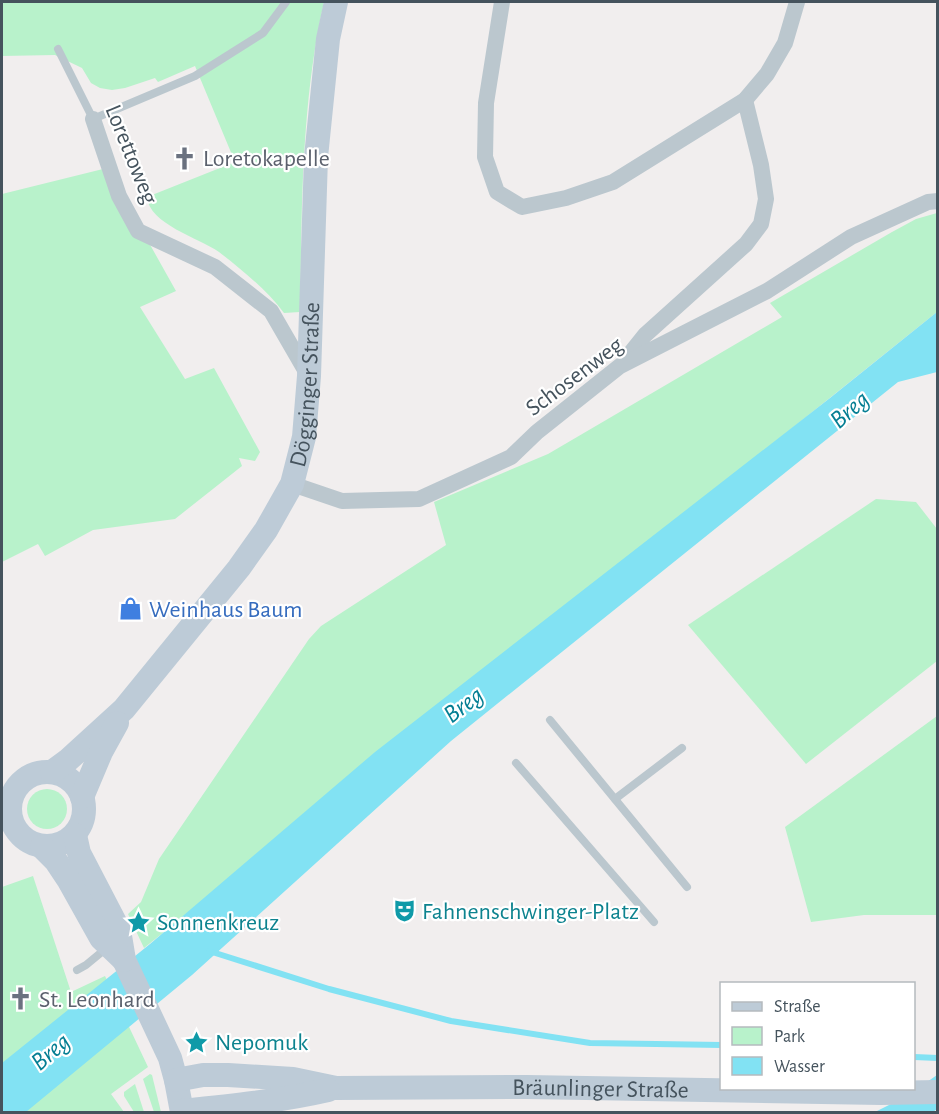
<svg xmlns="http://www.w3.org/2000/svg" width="939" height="1114" font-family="'Alegreya Sans',sans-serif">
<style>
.green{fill:#b8f2cb}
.water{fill:#82e2f3}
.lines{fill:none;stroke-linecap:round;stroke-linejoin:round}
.stream{stroke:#82e2f3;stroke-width:6}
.lane{stroke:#bbc7ce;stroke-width:8}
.street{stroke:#bbc7ce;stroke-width:16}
.secondary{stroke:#bdcbd7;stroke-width:24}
.labels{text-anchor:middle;stroke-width:4.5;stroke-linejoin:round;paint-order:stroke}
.street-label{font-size:24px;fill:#45535d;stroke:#fff}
.worship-label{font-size:24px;fill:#5b616d;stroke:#fff;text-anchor:start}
.shop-label{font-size:24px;fill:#366cbe;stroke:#fff;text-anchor:start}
.culture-label{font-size:24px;fill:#0d838f;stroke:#fff;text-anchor:start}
.water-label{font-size:26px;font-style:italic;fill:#047e93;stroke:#fff}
</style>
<rect width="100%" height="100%" fill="#f1eeee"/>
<g class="green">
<path d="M2,2h322c-23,101 -22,207 -24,310l-16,1c-18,-24 -42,-43 -65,-61 -20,-14 -70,-28 -72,-55l88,-35 -40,-96 -37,16 -3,-4 -30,10 -13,2 -12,-2 -9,-5 -9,-15 -27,-13 -53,1z"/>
<polygon points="107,168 176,291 140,307 185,379 214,368 260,452 255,461 239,458 242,466 175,519 93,530 45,556 38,544 2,562 2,194"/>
<polygon points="937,213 937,312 144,948 128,914 141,902 159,859 309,639 321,626 446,545 434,502 548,454 782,317 770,303 892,232 916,219"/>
<polygon points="876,499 916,502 937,529 937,661 806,764 688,625"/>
<polygon points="937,716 937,915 864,915 811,922 785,827"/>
<circle cx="47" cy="809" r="20"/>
<polygon points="33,876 71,992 105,976 148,1067 111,1094 124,1112 2,1112 2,887"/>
<polygon points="150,1074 152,1075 161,1112 154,1112 143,1079"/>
<polygon points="135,1084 144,1112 134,1112 124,1096 124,1092"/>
</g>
<g class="water">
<polygon points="937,312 937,372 898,382 451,741 192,975 26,1112 2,1112 2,1063 150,944 375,752 830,398"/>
<polygon points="937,1075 937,1109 933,1112 875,1112 907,1096"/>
</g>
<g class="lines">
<g class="stream">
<polyline points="209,951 329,989 451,1021 590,1043 722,1045"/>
<polyline points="914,1057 938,1058"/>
</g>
<g class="lane">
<polyline points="58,49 93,119 195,76 263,33 286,2"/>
<polyline points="550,720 687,887"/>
<polyline points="516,763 654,922"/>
<polyline points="615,799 682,748"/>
<polyline points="77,970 86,965 109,946"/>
</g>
<g class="street">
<polyline points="502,2 486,103 485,157 497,192 522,207 566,198 613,182 745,100 767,74 785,43 797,2"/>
<polyline points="93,119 119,196 138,231 215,267 271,311 308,375"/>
<polyline points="625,360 645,335 746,244 761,224 766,199 761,165 745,100"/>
<polyline points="292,484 342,501 419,499 511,457 537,432 620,366 767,291 851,237 928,202 938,201"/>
</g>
<g class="secondary">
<circle cx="47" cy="809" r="37"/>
<path id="s1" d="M52,772l15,-11 57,-52 115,-141 27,-38 26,-46 12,-47 5,-61 7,-219 12,-118 8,-37"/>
<polyline points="82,797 101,752 117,723"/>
<polyline points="75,835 79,853 119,930 124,960 170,1058 176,1080 182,1112"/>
<polyline points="42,847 56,861 68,879 101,938 124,960"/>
<path id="s2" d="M176,1080l27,-5h25l65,4 43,9 191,-1 354,6 57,-1"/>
<path d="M182,1111c49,-5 98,-10 146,-21"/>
</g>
</g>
<defs>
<symbol id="church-bare" viewBox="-9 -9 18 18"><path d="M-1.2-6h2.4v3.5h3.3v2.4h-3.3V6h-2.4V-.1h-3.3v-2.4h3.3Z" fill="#6b7280" stroke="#fff" stroke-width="2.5" paint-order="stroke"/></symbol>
<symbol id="shop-bare" viewBox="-9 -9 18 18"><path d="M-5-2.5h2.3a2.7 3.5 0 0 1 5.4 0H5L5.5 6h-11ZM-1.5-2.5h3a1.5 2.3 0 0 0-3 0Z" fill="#3f7fe0" stroke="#fff" stroke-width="2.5" paint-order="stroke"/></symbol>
<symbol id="theatre-bare" viewBox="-9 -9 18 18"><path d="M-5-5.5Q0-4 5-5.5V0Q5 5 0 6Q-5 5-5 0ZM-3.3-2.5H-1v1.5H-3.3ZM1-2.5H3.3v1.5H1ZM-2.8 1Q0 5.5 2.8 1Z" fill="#0f9aa8" stroke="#fff" stroke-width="2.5" paint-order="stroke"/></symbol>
<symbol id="sight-bare" viewBox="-9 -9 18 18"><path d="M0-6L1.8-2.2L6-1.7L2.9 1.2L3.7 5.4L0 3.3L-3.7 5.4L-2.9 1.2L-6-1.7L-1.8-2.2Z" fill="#0f9aa8" stroke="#fff" stroke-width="2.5" paint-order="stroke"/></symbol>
</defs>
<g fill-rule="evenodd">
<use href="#church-bare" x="168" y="142" width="33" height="33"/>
<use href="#shop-bare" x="114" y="592" width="33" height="33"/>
<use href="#theatre-bare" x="388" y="894" width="33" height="33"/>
<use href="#sight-bare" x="122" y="906" width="33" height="33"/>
<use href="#church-bare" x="4" y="982" width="33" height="33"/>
<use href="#sight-bare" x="180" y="1026" width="33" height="33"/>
</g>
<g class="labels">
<g class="street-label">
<text transform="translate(132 154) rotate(68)" y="8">Lorettoweg</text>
<text transform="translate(574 376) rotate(-37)" y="8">Schosenweg</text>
<text dy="8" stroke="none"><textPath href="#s1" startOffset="478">Dögginger Straße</textPath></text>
<text dy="8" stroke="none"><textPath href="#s2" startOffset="426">Bräunlinger Straße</textPath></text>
</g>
<g class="worship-label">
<text x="203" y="166">Loretokapelle</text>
<text x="39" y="1007">St. Leonhard</text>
</g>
<g class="shop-label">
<text x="149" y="617">Weinhaus Baum</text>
</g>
<g class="culture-label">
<text x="422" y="919">Fahnenschwinger-Platz</text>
<text x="157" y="930">Sonnenkreuz</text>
<text x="215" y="1050">Nepomuk</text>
</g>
<g class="water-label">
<text transform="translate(849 409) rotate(-41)" y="9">Breg</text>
<text transform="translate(463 704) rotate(-37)" y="9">Breg</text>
<text transform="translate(50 1051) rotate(-40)" y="9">Breg</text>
</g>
</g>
<rect width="939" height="1114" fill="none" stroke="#45535d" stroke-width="6"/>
<rect x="720" y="982" width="195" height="108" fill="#ffffff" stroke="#b5babe" stroke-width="1.5"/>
<rect x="732" y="1002" width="30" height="9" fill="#bdcbd7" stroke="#b5babe" stroke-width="1.5"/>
<text x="774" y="1012" font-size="18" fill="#45535d">Straße</text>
<rect x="732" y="1027" width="30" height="18" fill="#b8f2cb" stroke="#b5babe" stroke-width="1.5"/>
<text x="774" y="1042" font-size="18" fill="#45535d">Park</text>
<rect x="732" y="1057" width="30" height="18" fill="#82e2f3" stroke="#b5babe" stroke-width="1.5"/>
<text x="774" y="1072" font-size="18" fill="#45535d">Wasser</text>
</svg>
